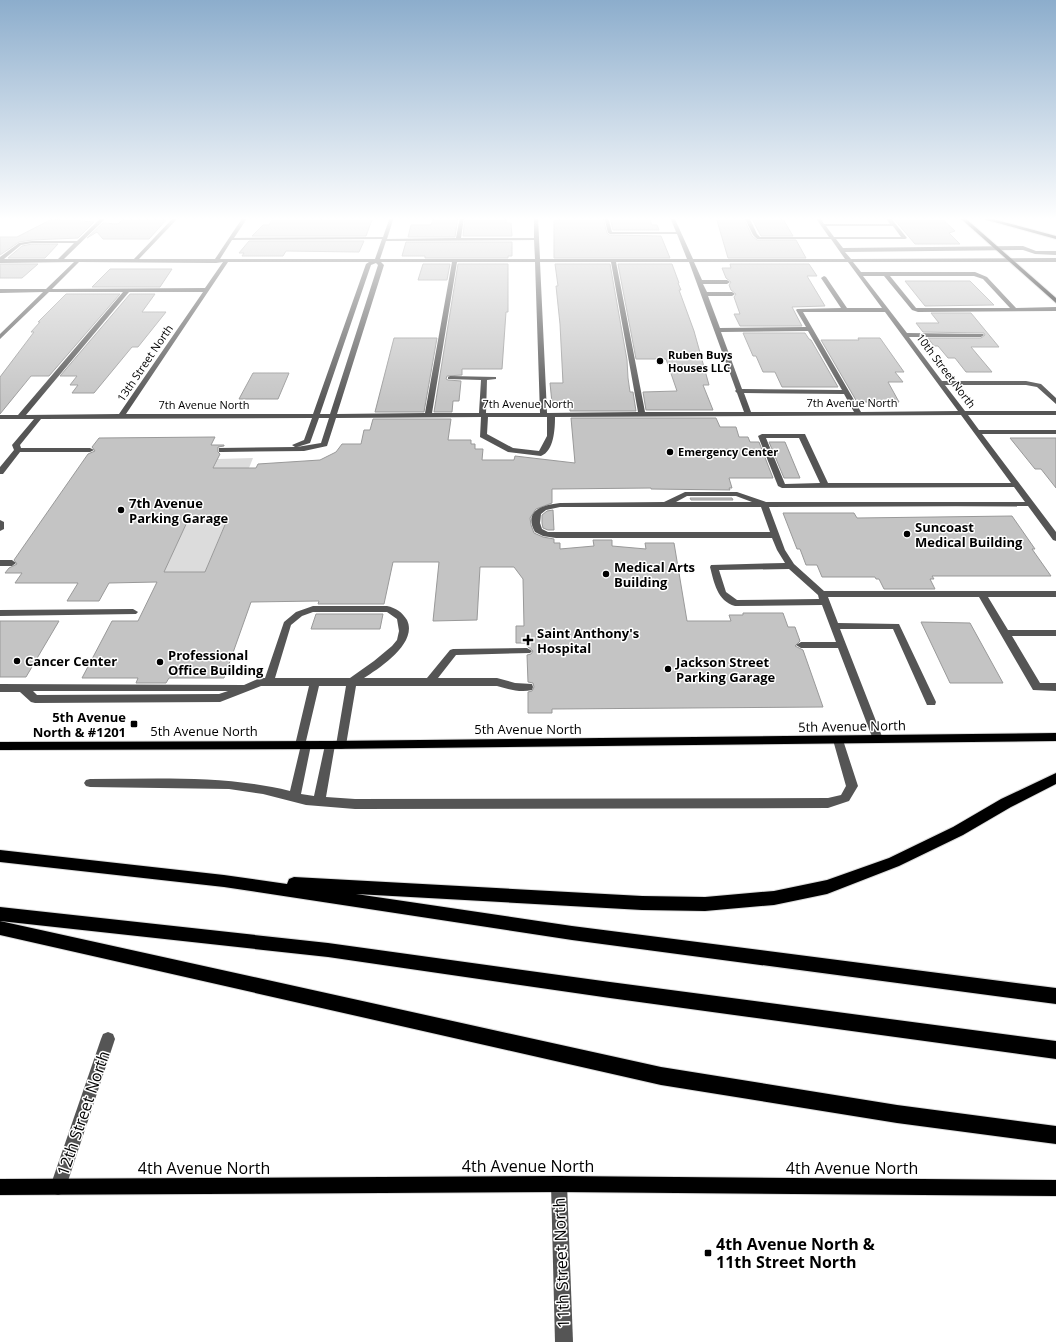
<svg xmlns="http://www.w3.org/2000/svg" width="1056" height="1342" font-family="'Open Sans',sans-serif">
<style>
.green{fill:#dcdcdc}
.building{fill:#c4c4c4;stroke:#999;fill-rule:evenodd}
.lines{fill:none;stroke-linecap:round;stroke-linejoin:round}
.major-casing{stroke:#dbdbdb;stroke-width:2}
.highway-casing{stroke:#dbdbdb;stroke-width:2}
.minor{fill:#555;fill-rule:evenodd}
.major{fill:#000;fill-rule:evenodd}
.highway{fill:#000;fill-rule:evenodd}
.poi-dot{fill:#000;stroke:#fff;stroke-width:1.5}
.labels{text-anchor:middle;stroke-width:3;stroke-linejoin:round;paint-order:stroke}
.far-poi-label{font-size:11px;font-weight:bold;fill:#000;stroke:#fff;text-anchor:start}
.far-street-label{font-size:11px;fill:#000;stroke:#fff}
.poi-label{font-size:13px;font-weight:bold;fill:#000;stroke:#fff;text-anchor:start}
.street-label{font-size:13px;fill:#000;stroke:#fff}
.near-street-label{font-size:16px;fill:#000;stroke:#fff}
.near-poi-label{font-size:16px;font-weight:bold;fill:#000;stroke:#fff;text-anchor:start}
</style>
<rect width="100%" height="100%" fill="#fff"/>
<g class="green">
<polygon points="253,458 249,468 199,497 218,459"/>
<polygon points="232,507 205,572 164,572 190,516 199,520 213,520 219,508"/>
</g>
<g class="building">
<polygon points="349,217 373,217 366,236 252,236 263,225 269,225 272,220 321,220 321,218"/>
<polygon points="434,217 458,217 455,237 408,237 411,225 431,225"/>
<polygon points="465,217 506,217 506,223 511,223 512,236 463,236"/>
<polygon points="648,217 652,225 657,225 659,230 613,230 610,218"/>
<polygon points="716,217 743,217 752,236 757,240 796,240 806,258 728,258"/>
<polygon points="751,217 783,219 793,236 761,236"/>
<polygon points="907,217 940,217 955,231 949,233 960,244 915,244 893,218 908,218"/>
<polygon points="603,218 607,233 609,235 661,236 670,258 554,258 554,219"/>
<polygon points="52,219 94,222 78,238 32,240 19,242 0,255 0,237 17,237"/>
<polygon points="123,219 167,219 149,239 103,239 97,232 87,238 103,223 118,224"/>
<polygon points="249,241 364,241 359,252 286,251 283,256 242,256 244,253 239,253"/>
<polygon points="406,242 512,242 512,256 508,256 508,258 425,258 425,256 402,256"/>
<polygon points="32,244 58,244 45,258 8,258 22,246"/>
<polygon points="0,264 38,264 22,278 0,278"/>
<polygon points="423,264 450,264 447,280 418,280"/>
<polygon points="458,264 508,264 508,312 506,312 502,369 462,369 462,375 447,376 446,379 448,380 461,381 459,401 453,401 452,412 434,412"/>
<polygon points="555,264 610,264 627,360 628,378 630,392 633,392 636,411 570,411 569,402 552,403 550,383 563,383 560,324 556,286 558,286"/>
<polygon points="618,264 672,264 679,283 678,283 681,290 679,290 694,331 709,385 703,385 713,410 646,410 643,392 677,391 666,359 636,359"/>
<polygon points="730,264 809,264 817,276 807,276 825,306 792,307 802,326 740,326 734,314 740,314 734,297 736,294 731,290 729,285 731,282 726,278 722,268 731,268"/>
<polygon points="110,269 172,269 160,287 92,287"/>
<polygon points="905,281 970,281 994,305 925,306"/>
<polygon points="66,294 120,294 49,376 31,376 0,414 0,377 34,332 31,332 40,322 38,322"/>
<polygon points="130,294 155,294 142,312 166,312 138,347 132,347 94,393 72,393 78,385 70,385 77,376 60,376"/>
<polygon points="931,313 971,313 999,347 971,347 992,372 966,372 955,358 948,358 938,346 934,346 928,338 981,338 985,335 984,333 923,332 916,323 939,323"/>
<polygon points="743,333 805,333 809,339 811,340 838,387 782,387 775,372 763,372 756,356 753,356"/>
<polygon points="394,338 437,338 424,412 375,412"/>
<polygon points="858,338 880,338 904,372 895,372 903,382 888,382 899,402 857,402 821,340 859,340"/>
<polygon points="253,373 289,373 278,399 239,399"/>
<path d="M571,418h145l4,9h16l3,10h9l2,5h9l14,36h-44l3,10h-3l1,2 -79,-1v-1l-99,1v14l-16,6 -6,9 1,7 3,8 9,4 11,2v4h6v6l34,-3 -1,-6h19v6l34,3 -1,-6h29l13,78h44l-2,-6h14v-2h40l5,14h7l5,14 -5,5 8,4 20,57 -271,2v4h-24v-21l4,-1 2,-4 -1,-4 -5,-1 -1,-27 4,-1 2,-3 -6,-5v-3h-11v-17h8l-1,-47 -9,-12h-34l-3,53 -44,1 6,-59h-46l-9,42h-66l1,-3 -68,1 -27,76h-55l-3,5h-30l2,-5h-56l30,-57h26l19,-39 -48,1 -10,18h-32l11,-18h-63l7,-10h-17l4,-5 8,-4 -3,-4 74,-106 7,-3 -3,-4 7,-9 116,-1 -4,8h13v1l-6,1v5l2,2 -7,14h43l2,-4 62,-4 16,-8 6,-8h19l3,-14h6l3,-11h78l-3,21h23v4h4v5h8l-1,11h32l1,-4 60,7zM188,520h39l-22,52h-41z"/>
<polygon points="1010,438 1056,438 1056,488 1041,469 1035,469"/>
<polygon points="769,442 785,442 800,478 784,478"/>
<polygon points="690,498 732,498 733,500 691,500"/>
<polygon points="553,510 554,530 548,530 543,528 542,523 542,515 547,511"/>
<polygon points="783,513 854,513 857,518 1012,516 1035,549 1032,549 1051,576 932,576 934,579 930,579 935,589 884,589 879,579 876,579 875,577 822,577 817,565 806,565 800,549 797,549"/>
<polygon points="316,614 383,614 380,629 311,629"/>
<polygon points="0,621 59,621 26,677 0,677"/>
<polygon points="921,622 970,623 1003,683 950,683"/>
</g>
<g class="lines">
<defs>
<g id="major">
<polygon points="959,217 964,217 1056,298 1056,303"/>
<polygon points="976,217 985,217 1056,236 1056,239"/>
<polygon points="1056,733 1056,741 330,749 0,750 0,742 330,741"/>
<polygon points="559,1176 1056,1180 1056,1196 559,1192 0,1195 0,1179"/>
</g>
<g id="highway">
<polygon points="1056,773 1056,784 1011,807 963,835 899,866 827,894 774,905 705,911 642,910 356,894 572,926 1056,988 1056,1004 572,940 224,887 0,862 0,850 224,875 287,884 289,879 294,877 642,896 705,897 774,891 827,880 889,858 953,827 1001,799"/>
<polygon points="0,907 328,943 610,982 1056,1041 1056,1059 610,998 328,957 0,921"/>
<polygon points="0,921 661,1067 897,1105 1056,1126 1056,1144 897,1123 661,1085 0,935"/>
</g>
</defs>
<use href="#major" class="major-casing"/>
<use href="#highway" class="highway-casing"/>
<g class="minor">
<path d="M102,217h5l-43,42h70l40,-42h5l-40,42h76l28,-42h5l-14,21 149,-1 7,-20h4l-7,22 69,-1 4,-21h4l-3,21h73v-21h4l2,42h147l-10,-25h-67l-2,-1 -4,-16h4l4,15h64l-6,-15h4l19,42h152l-14,-20h-74l-4,-4 -9,-18h5l8,17 3,3h69l-14,-20h5l4,7h66l-5,-7h5l17,21 -2,1h-69l7,9 180,-2 13,5h20v4l-21,-1 -12,-4 -178,2 6,7 205,-1v4h-203l8,10h114l12,5 29,31 40,-1v4l-138,1 -6,-2 -28,-34h-21l44,57 76,1 1,1 -3,2h-72l33,44h84l15,3 15,14v6l-19,-17 -11,-2h-81l20,26h91v4h-88l11,15h77v4h-74l74,98v9l-3,-1 -25,-34 -259,1 16,43 9,14 30,27h232v6h-68l20,33h48v6h-44l28,47h16v8l-23,-1 -54,-93h-151l10,26 61,1 37,78 -1,3h-8l-34,-76h-53l43,110 -1,3h-8l-36,-94h-37l-5,-3 5,-3h35l-14,-37 -87,1c-18,-5 -21,-24 -25,-39l1,-2 74,-2 -8,-13 -5,-12h-216l-13,-2 -8,-4c-12,-22 8,-27 25,-29l104,-1 21,-10h52l29,10h259l-11,-15 -232,1 -4,-2 -20,-50 4,-2h43l23,49h183l-50,-68 -406,2c0,12 -1,34 -14,39l-33,-4 -28,-15 1,-20 -145,1 -9,28 -23,5 -82,1h-3v-4l76,-1 -3,-2 12,-5 8,-22 -271,1 -21,26 1,3h69l4,2 -4,2h-70l-17,22h-3v-7l14,-17 -2,-5 22,-26h-34v-4h18l105,-123h-74l-49,47v-5l43,-42 -43,1v-4h46l28,-27 -74,1v-6l19,-14 13,-2h45zM826,226h67l8,11h-67zM382,239l-7,20h-155l12,-19zM534,240l1,19h-155l6,-18zM32,243h42l-16,16h-54l17,-14zM79,262l137,1 7,-1 -18,26 -153,1zM228,262h141l-3,2 -53,150h-187zM381,262h71l-27,151 -88,1 47,-149zM457,262h78l5,151h-54l1,-33 9,-1v-2l-46,-1 -2,1v2l33,1 -2,33h-47zM540,262h71l27,150 -91,1zM616,262h73l47,128 -1,1 2,2 7,19h-99zM694,262h154l34,46h-35l-21,-31 -2,-1 -3,2 20,30 -44,1 -1,1 10,17 -86,1 -12,-32h24l3,-2 -3,-2h-25l-4,-8h24l3,-2 -3,-2h-25zM376,263l2,2 -48,149h-10l51,-149zM890,276h84l9,3 27,29h-94zM129,292h74l-84,122 -93,1zM803,312h82l73,99 -97,1zM808,331l34,59 -100,-1 -21,-57zM744,393l100,1 10,18h-103zM488,417h59v19l-8,15 -26,-3 -26,-14zM319,418h10l-8,25 -24,4 13,-4zM766,438h33l21,45 -35,1zM687,496h49l16,6h-76zM560,507h201l9,25h-222l-6,-3 -2,-6 1,-9 5,-4zM789,569l29,26 1,4 -82,1 -11,-8 -7,-22z"/>
<polygon points="0,520 4,522 4,529 0,531"/>
<polygon points="0,560 12,560 16,563 12,566 0,566"/>
<path d="M313,606h74c9,2 15,6 20,14 11,23 -27,48 -43,58h63l23,-28 3,-1 74,-1 5,3 -2,2 -74,2 -18,23h59l18,5 17,1 1,3 -1,3c-12,3 -24,-1 -35,-4h-141l-10,59 -1,3 -4,1 -4,-1 -1,-3 10,-59h-27l-13,55 4,1 1,3 -10,49 13,2 11,-51 1,-3 4,-1 4,1 1,3 -9,52 29,2 473,-1 13,-3 5,-9 -13,-46 1,-3h8l1,3 15,46 -9,15 -21,7 -473,1 -49,-4 -43,-11 -34,-5 -139,-2 -4,-1 -2,-3 2,-3 4,-1c67,0 135,-4 200,12l10,-42 -4,-1 -1,-3 14,-59h-48l-41,16 -185,1 -4,-1 -11,-10h-20v-8l244,1 16,-7h5l19,-56 12,-10zM313,612h74l10,7 2,12 -2,9 -5,6 -18,15 -24,17h-75l16,-53 11,-9zM33,691h195l-9,3 -182,1z"/>
<polygon points="133,609 138,612 136,614 0,616 0,610"/>
<polygon points="108,1032 113,1034 115,1039 66,1187 64,1193 58,1195 52,1193 50,1187 101,1039 103,1034"/>
<polygon points="559,1176 565,1178 567,1184 573,1342 555,1342 551,1184 553,1178"/>
</g>
<use href="#major" class="major"/>
<use href="#highway" class="highway"/>
</g>
<linearGradient id="sky" x2="0" y2="1"><stop stop-color="#8cadcc"/><stop offset="0.54" stop-color="#fff"/><stop offset="1" stop-color="#fff" stop-opacity="0"/></linearGradient>
<rect width="1056" height="405" fill="url(#sky)"/>
<g class="poi-dot">
<circle cx="660" cy="361" r="4"/>
<circle cx="670" cy="452" r="4"/>
<circle cx="121" cy="510" r="4"/>
<circle cx="907" cy="534" r="4"/>
<circle cx="606" cy="574" r="4"/>
<path d="M526 634h4v4h4v4h-4v4h-4v-4h-4v-4h4z"/>
<circle cx="17" cy="661" r="4"/>
<circle cx="160" cy="662" r="4"/>
<circle cx="668" cy="669" r="4"/>
<rect x="130" y="720" width="8" height="8" rx="2"/>
<rect x="704" y="1249" width="8" height="8" rx="2"/>
</g>
<g class="labels">
<g class="far-poi-label">
<text x="668" y="359">Ruben Buys<tspan x="668" dy="13">Houses LLC</tspan></text>
<text x="678" y="456">Emergency Center</text>
</g>
<g class="far-street-label">
<text transform="translate(145 363) rotate(-56)" y="4">13th Street North</text>
<text transform="translate(946 371) rotate(53)" y="4">10th Street North</text>
<text x="852" y="407">7th Avenue North</text>
<text x="528" y="408">7th Avenue North</text>
<text x="204" y="409">7th Avenue North</text>
</g>
<g class="poi-label">
<text x="129" y="508">7th Avenue<tspan x="129" dy="15">Parking Garage</tspan></text>
<text x="915" y="532">Suncoast<tspan x="915" dy="15">Medical Building</tspan></text>
<text x="614" y="572">Medical Arts<tspan x="614" dy="15">Building</tspan></text>
<text x="537" y="638">Saint Anthony's<tspan x="537" dy="15">Hospital</tspan></text>
<text x="168" y="660">Professional<tspan x="168" dy="15">Office Building</tspan></text>
<text x="25" y="666">Cancer Center</text>
<text x="676" y="667">Jackson Street<tspan x="676" dy="15">Parking Garage</tspan></text>
<text x="126" y="722" text-anchor="end">5th Avenue<tspan x="126" dy="15">North &amp; #1201</tspan></text>
</g>
<g class="street-label">
<text transform="translate(852 726) rotate(-1)" y="5">5th Avenue North</text>
<text x="528" y="734">5th Avenue North</text>
<text x="204" y="736">5th Avenue North</text>
</g>
<g class="near-street-label">
<text transform="translate(83 1113) rotate(-71)" y="6">12th Street North</text>
<text x="528" y="1172">4th Avenue North</text>
<text x="204" y="1174">4th Avenue North</text>
<text x="852" y="1174">4th Avenue North</text>
<text transform="translate(561 1263) rotate(-92)" y="6">11th Street North</text>
</g>
<g class="near-poi-label">
<text x="716" y="1250">4th Avenue North &amp;<tspan x="716" dy="18">11th Street North</tspan></text>
</g>
</g>
</svg>
